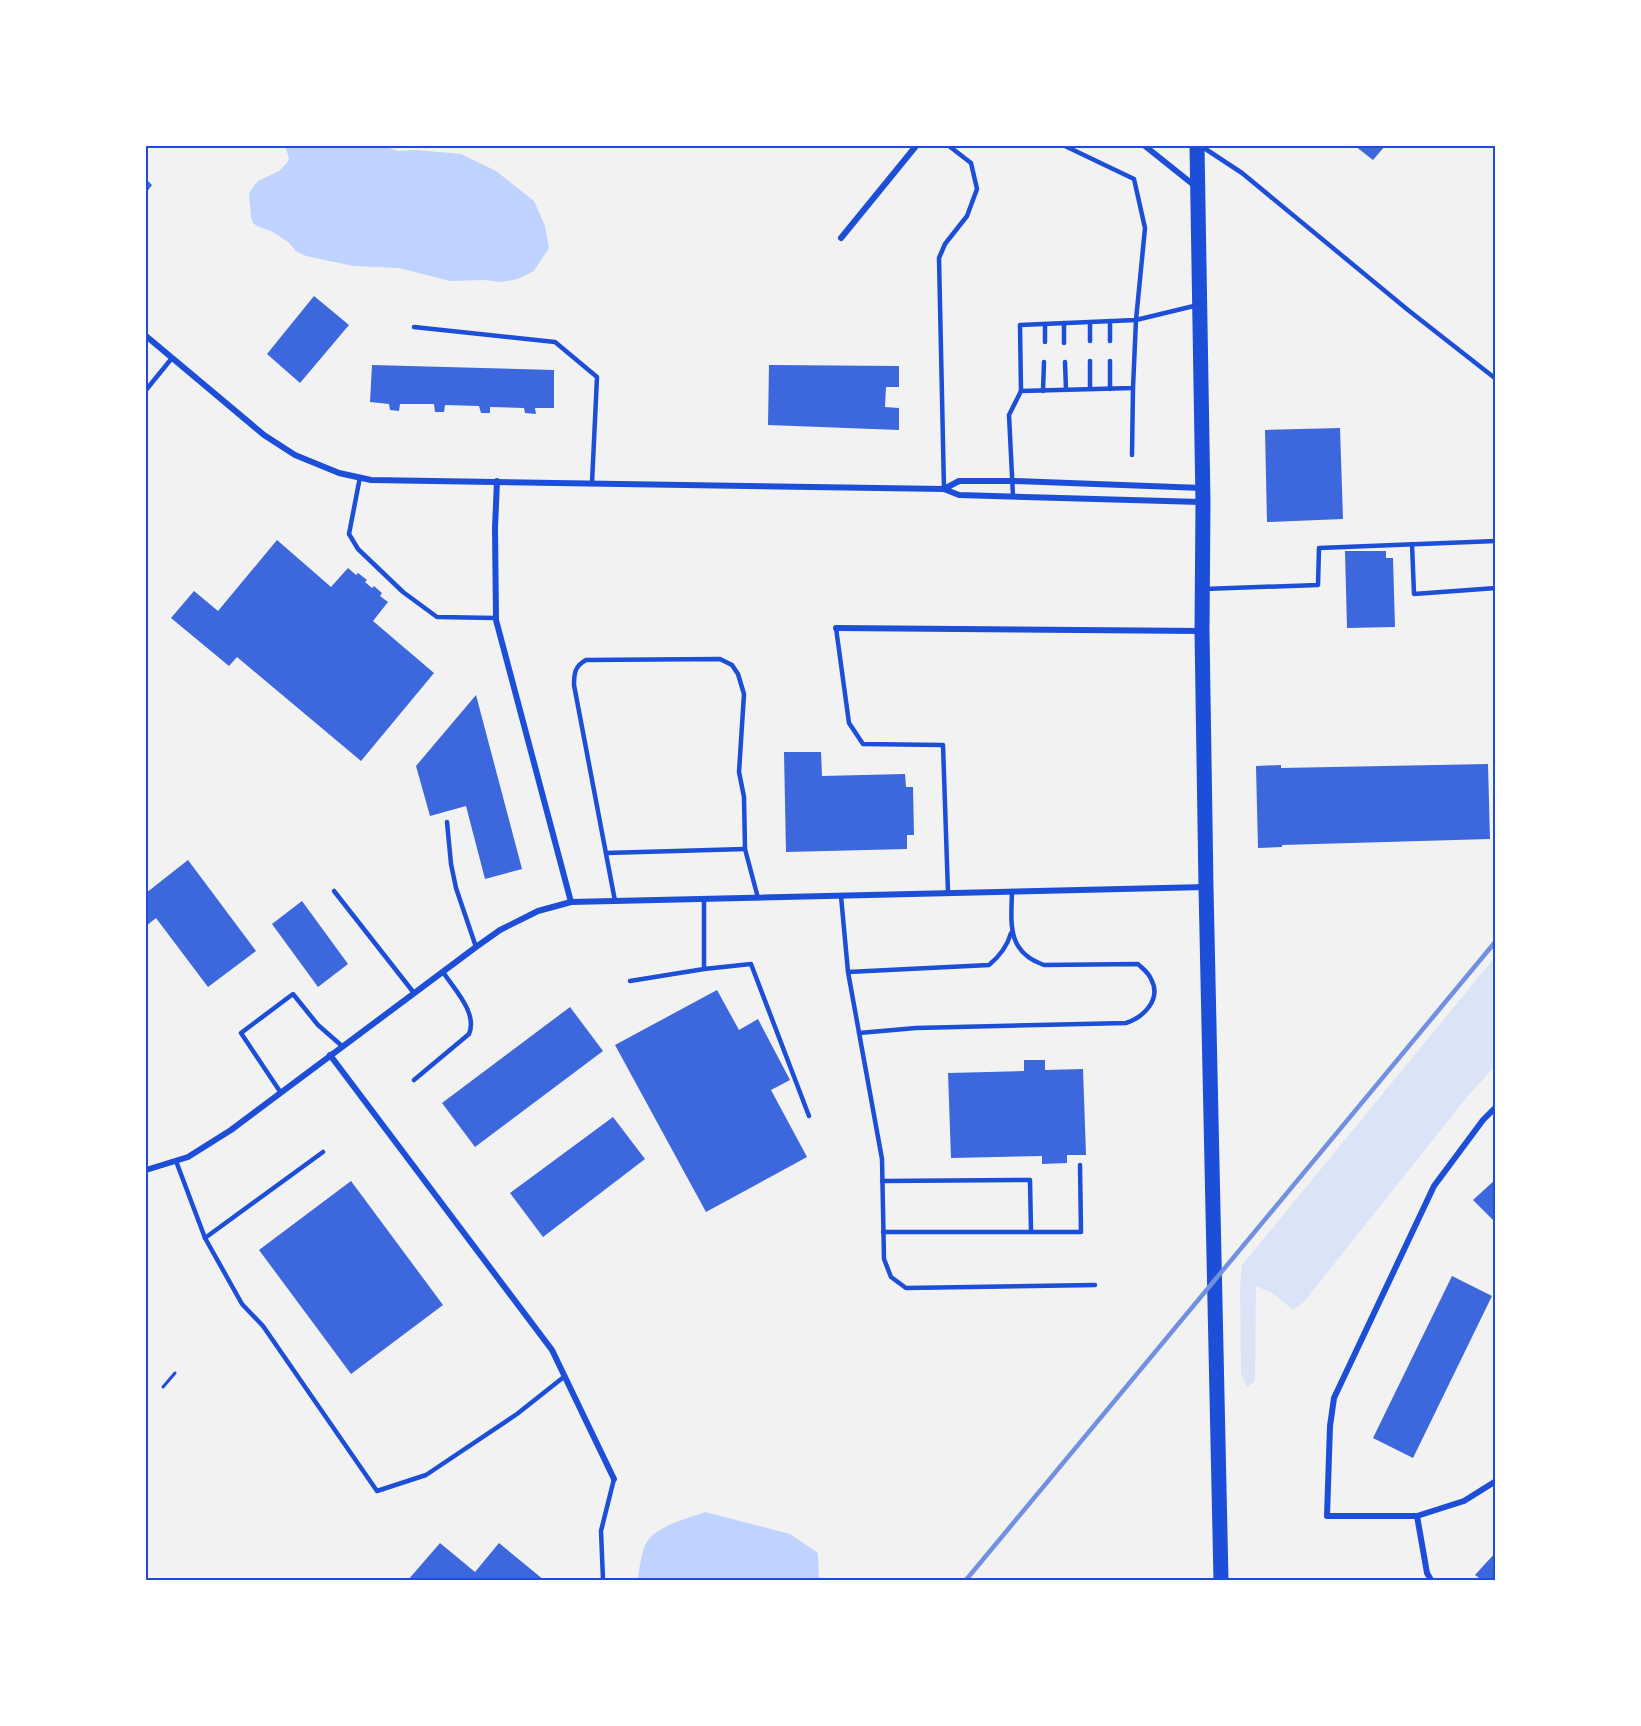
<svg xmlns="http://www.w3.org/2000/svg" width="1641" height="1726" font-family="Jost,sans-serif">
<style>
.green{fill:#dbe4f7}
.water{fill:#bfd3fe}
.building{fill:#3d67dc}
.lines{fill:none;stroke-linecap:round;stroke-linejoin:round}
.path{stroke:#1d4ed8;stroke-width:3}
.service{stroke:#1d4ed8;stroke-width:4.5}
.minor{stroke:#1d4ed8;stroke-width:6}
.primary{stroke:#1d4ed8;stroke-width:15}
.rail{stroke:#7290e2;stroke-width:4.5}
.neatline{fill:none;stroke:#1d4ed8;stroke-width:2}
</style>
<rect width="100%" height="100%" fill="#f2f2f2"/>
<polygon class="green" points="1495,957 1495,1066 1467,1097 1303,1303 1293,1310 1274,1294 1256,1286 1255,1381 1247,1387 1241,1374 1240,1287 1242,1265"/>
<g class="water">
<polygon points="285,146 386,146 394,150 399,151 416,150 461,154 496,171 534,201 545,226 549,248 534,271 518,279 501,282 484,280 450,281 399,268 353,266 306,256 296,251 288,242 273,232 257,226 253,223 251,217 249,194 251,190 258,181 279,171 287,163 289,158"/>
<path d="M705,1512l85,22 28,19 1,27h-181c1,-10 4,-34 11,-41 12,-14 39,-21 56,-27z"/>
</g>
<g class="building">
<polygon points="1355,146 1385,146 1373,160"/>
<polygon points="146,179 152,185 146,193"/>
<polygon points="314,296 349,325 300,383 267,354"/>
<polygon points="372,365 554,370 554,408 535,408 536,414 525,413 524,408 490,407 490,413 481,413 479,406 445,405 444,412 435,412 434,404 400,404 399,411 390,410 389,404 370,402"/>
<polygon points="769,365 899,366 899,387 886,387 885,407 899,408 899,430 768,425"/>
<polygon points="1340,428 1343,519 1267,522 1265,430"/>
<polygon points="277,540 331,587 348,568 356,575 358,573 367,580 365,582 372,588 374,586 382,593 380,596 388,602 373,621 434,673 361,761 237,657 229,666 171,618 194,591 218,611"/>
<polygon points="1345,551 1386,551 1386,558 1393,558 1395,627 1347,628"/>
<polygon points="476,695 522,869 485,879 466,806 430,816 416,766"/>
<polygon points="784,752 821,752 822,776 905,774 906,787 913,787 914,835 907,835 907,849 786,852"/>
<polygon points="1488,764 1490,839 1282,845 1282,847 1258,848 1256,766 1281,765 1281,768"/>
<polygon points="188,860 256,951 208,987 156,918 146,926 146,893"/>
<polygon points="302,901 348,964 318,987 272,924"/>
<polygon points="717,990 739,1030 758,1019 790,1080 771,1090 807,1157 706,1212 615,1045"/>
<polygon points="570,1007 603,1051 475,1147 442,1103"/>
<polygon points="1024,1060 1045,1060 1045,1070 1083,1069 1086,1155 1067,1155 1067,1163 1042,1164 1042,1156 951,1158 948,1073 1024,1071"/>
<polygon points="613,1117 645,1159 543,1237 510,1193"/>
<polygon points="1496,1179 1496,1223 1473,1200"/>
<polygon points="351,1181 443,1305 351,1374 259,1250"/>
<polygon points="1452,1276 1492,1296 1413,1458 1373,1438"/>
<polygon points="440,1543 475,1572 499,1543 544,1580 408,1580"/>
<polygon points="1496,1552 1496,1580 1482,1580 1475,1575"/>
</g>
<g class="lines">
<polyline class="path" points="163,1387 175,1373"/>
<g class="service">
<polyline points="1201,146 1242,173 1408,310 1496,379"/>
<polyline points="1110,321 1110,341"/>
<polyline points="1064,323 1064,343"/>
<polyline points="414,327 555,342 597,377 592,483"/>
<polyline points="1090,341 1090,322"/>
<polyline points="1045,342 1045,324"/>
<polyline points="1090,361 1090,389"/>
<polyline points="1110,361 1110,389"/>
<polyline points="1065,362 1066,390"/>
<polyline points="146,390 172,358"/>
<polyline points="1021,391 1020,325 1136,320 1145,228 1134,179 1065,146"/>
<polyline points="1043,391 1044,362"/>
<polyline points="1132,455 1133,388"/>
<polyline points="360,477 349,534 358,549 403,592 437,617 496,618"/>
<polyline points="944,489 939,258 945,244 967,216 977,189 971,163 949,146"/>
<polyline points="1013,496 1009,415 1021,391 1133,388 1136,320 1198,305"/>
<polyline points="1412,544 1414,594 1496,588"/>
<polyline points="1204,589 1318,585 1319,548 1496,541"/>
<polyline points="836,628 849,723 863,744 943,745 948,893"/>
<polyline points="447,822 451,864 456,888 476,947"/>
<polyline points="606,853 745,849"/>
<polyline points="334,891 414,993"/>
<polyline points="841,896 848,972 882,1159 884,1259 891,1277 906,1288 1095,1285"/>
<path d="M615,901l-41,-216c0,-12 1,-19 12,-25l134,-1 12,6 6,9 6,20 -5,78 5,25 1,52 13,49"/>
<polyline points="704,969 751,964 809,1116"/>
<path d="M848,972l141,-7c11,-9 18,-18 22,-32"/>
<polyline points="630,981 704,969 704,900"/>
<path d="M859,1033l57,-5 210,-5c18,-6 36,-24 25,-44 -2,-6 -9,-11 -13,-15l-94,1c-37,-13 -33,-40 -32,-73"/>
<path d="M414,1080l55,-46c9,-21 -15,-45 -26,-62"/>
<polyline points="281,1093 241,1033 293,994 318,1025 342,1046"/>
<polyline points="176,1161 205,1238 242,1304 263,1326 377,1491 426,1475 517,1414 565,1376"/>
<polyline points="882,1181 1030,1180 1031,1231"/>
<polyline points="883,1232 1081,1232 1080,1165"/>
<polyline points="205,1238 323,1152"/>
<polyline points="603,1580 601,1531 614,1479"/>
</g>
<g class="minor">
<polyline points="1145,146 1195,186"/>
<polyline points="841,238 916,146"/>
<polyline points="146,336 264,435 295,455 339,473 371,480 944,489 959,495 1201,502"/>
<polyline points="497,481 495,528 496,620 571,902"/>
<polyline points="944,489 959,481 1013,481 1202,488"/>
<polyline points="836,628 1201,631"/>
<polyline points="330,1055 552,1350 614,1479"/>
<polyline points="1496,1107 1483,1120 1434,1186 1334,1398 1330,1426 1327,1516 1417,1516 1464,1501 1496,1481"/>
<polyline points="146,1170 188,1157 231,1130 476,947 500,930 538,911 571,902 1206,887"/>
<polyline points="1417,1516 1427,1573 1431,1580"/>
</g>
<polyline class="primary" points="1197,146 1203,502 1202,631 1206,887 1221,1580"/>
<polyline class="rail" points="966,1580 1496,941"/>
</g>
<rect width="1641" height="1726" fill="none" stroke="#ffffff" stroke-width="294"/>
<rect x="147" y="147" width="1347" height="1432" class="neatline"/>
</svg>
